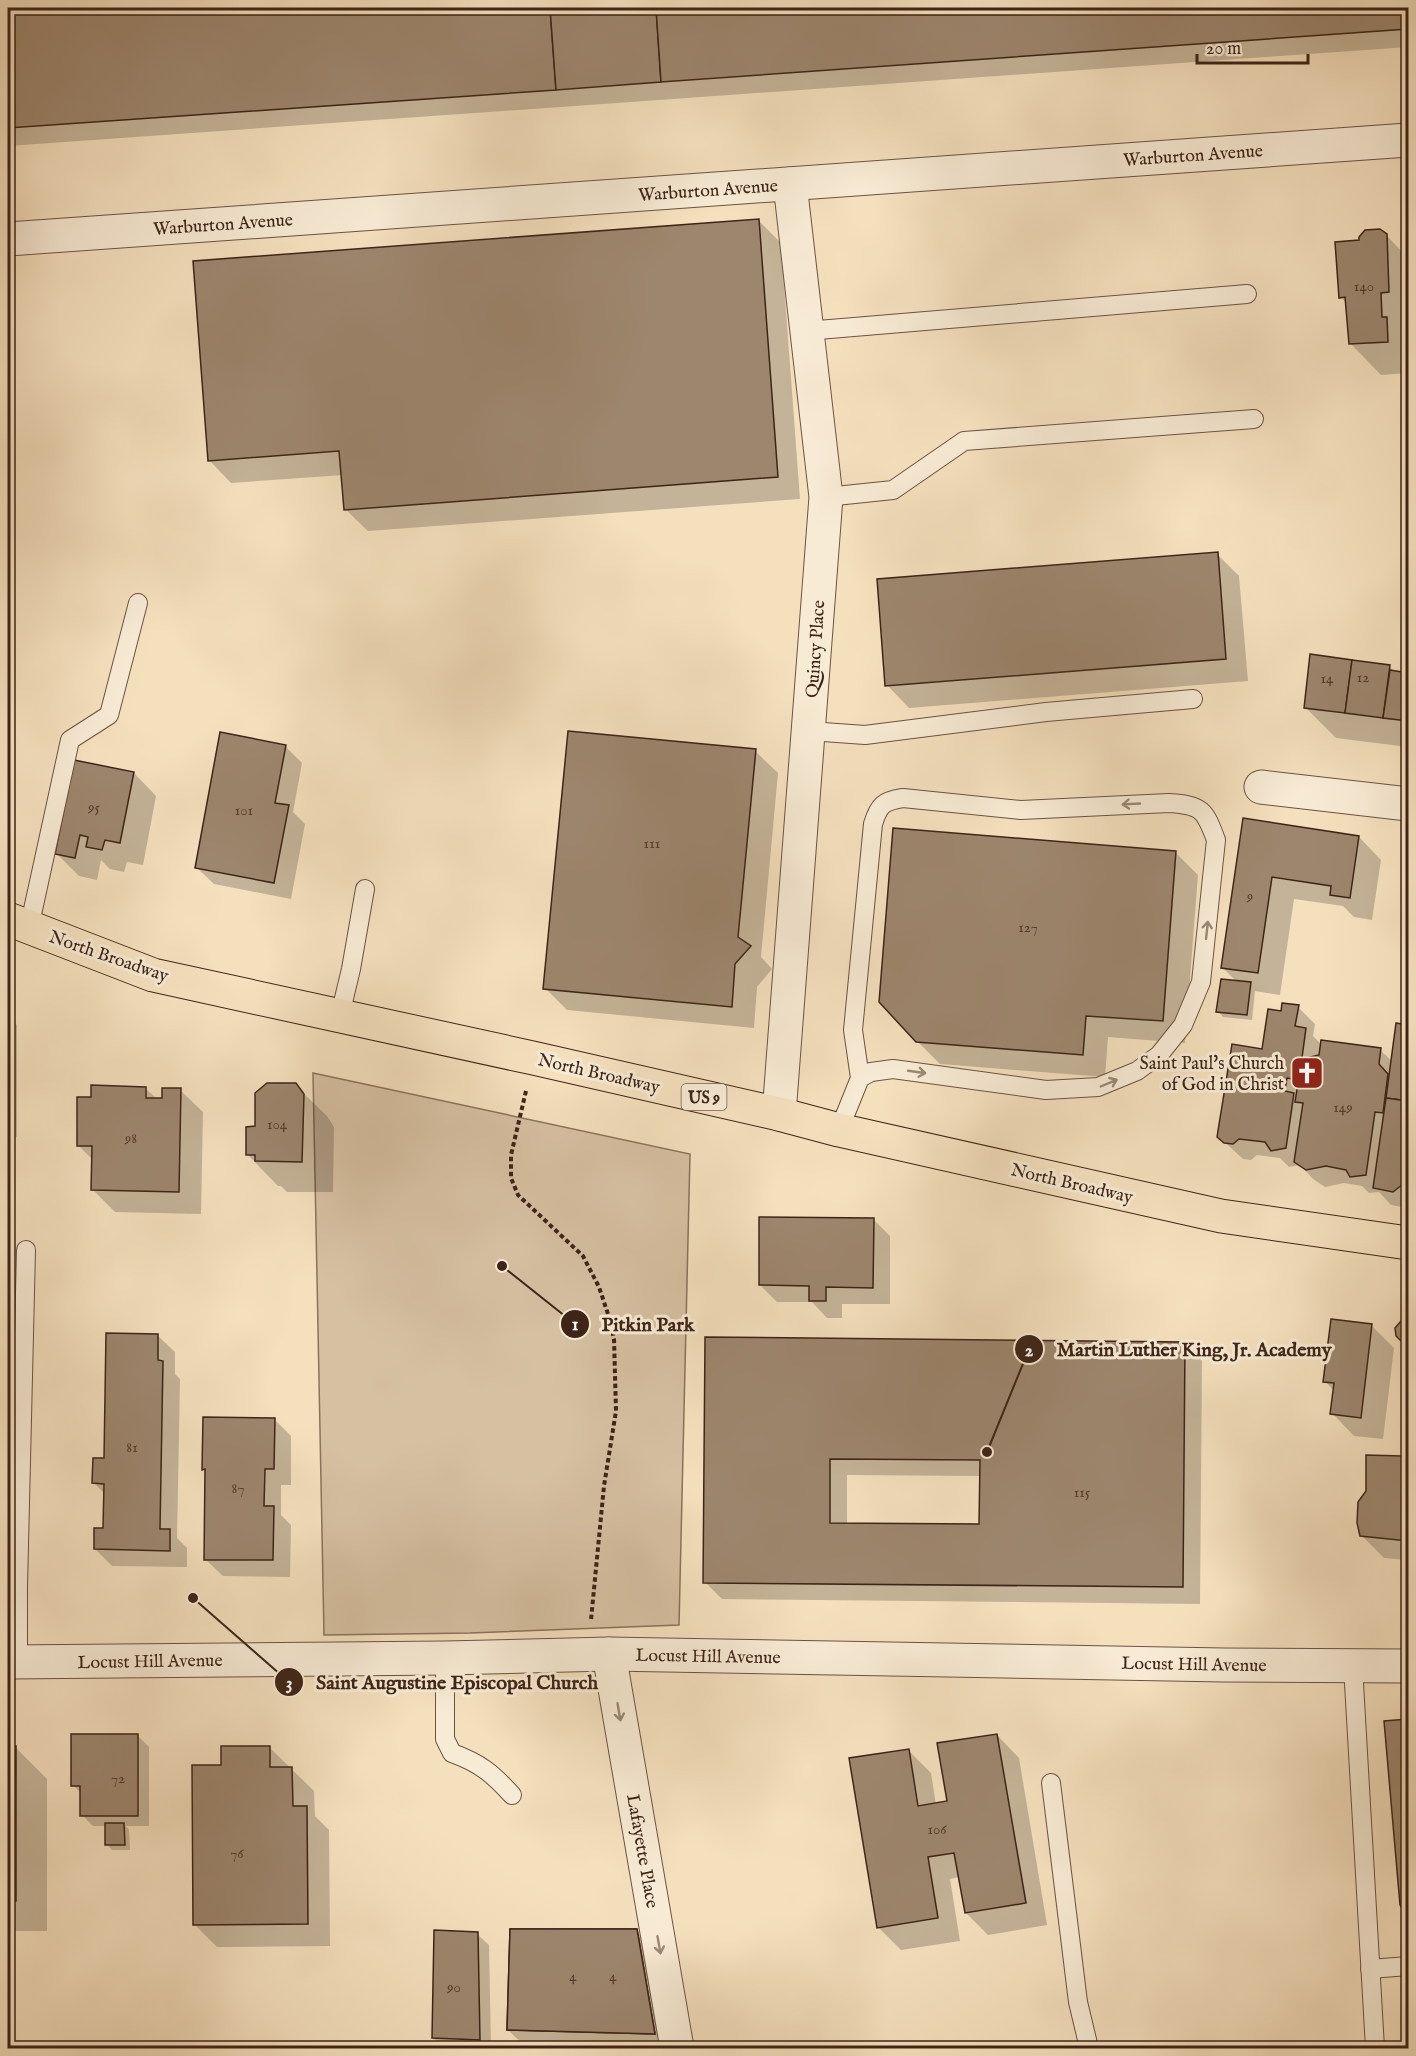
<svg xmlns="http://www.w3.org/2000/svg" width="1416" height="2056" font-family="'IM FELL English',serif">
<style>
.green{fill:#d6c0a2;stroke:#8a725c;stroke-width:1.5}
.shadow{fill:#0003;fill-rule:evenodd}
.building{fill:#9d866e;stroke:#3d2417;stroke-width:1.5;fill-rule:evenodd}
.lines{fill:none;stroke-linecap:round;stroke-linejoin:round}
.service-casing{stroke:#6b5341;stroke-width:20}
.minor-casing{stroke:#6b5341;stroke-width:35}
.tertiary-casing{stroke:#6b5341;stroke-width:35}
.primary-casing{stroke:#3d2417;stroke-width:35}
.path{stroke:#3d2417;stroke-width:4;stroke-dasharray:4.5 3;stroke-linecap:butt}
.service{stroke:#f8ebd5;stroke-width:18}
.minor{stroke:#f8ebd5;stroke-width:33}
.tertiary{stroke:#f8ebd5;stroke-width:33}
.primary{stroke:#f5e0be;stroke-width:33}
.oneway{stroke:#9a8876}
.labels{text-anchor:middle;stroke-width:6;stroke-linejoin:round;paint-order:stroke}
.number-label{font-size:15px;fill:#553c2d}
.shield{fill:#f8ebd5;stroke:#756050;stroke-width:1.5}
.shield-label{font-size:16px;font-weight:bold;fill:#3d2417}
.street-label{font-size:18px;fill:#3d2417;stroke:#f8ebd5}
.poi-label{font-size:18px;fill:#3d2417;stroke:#f8ebd5;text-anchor:end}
.leader{fill:none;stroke:#3d2417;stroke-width:2}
.callout-dot{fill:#3d2417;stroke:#f8ebd5;stroke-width:2}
.mark-label{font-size:18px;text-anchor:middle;font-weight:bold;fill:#fff}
.callout-label{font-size:20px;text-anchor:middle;font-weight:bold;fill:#3d2417;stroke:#f8ebd5;stroke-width:6;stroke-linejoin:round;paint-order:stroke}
</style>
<rect width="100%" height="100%" fill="#f5e0be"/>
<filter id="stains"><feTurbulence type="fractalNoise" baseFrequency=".00333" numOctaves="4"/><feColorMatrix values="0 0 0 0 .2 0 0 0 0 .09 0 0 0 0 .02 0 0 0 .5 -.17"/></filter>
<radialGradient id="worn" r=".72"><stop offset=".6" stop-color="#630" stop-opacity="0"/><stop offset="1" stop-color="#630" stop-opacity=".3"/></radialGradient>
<polygon class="green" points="313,1073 690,1154 679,1625 470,1633 324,1635"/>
<g class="shadow">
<polygon points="8,8 1408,8 1408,47 8,146"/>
<polygon points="758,220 781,243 800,499 368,531 345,509 343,475 231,483 209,460"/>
<polygon points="1386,235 1408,258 1408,373 1381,375 1350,343 1347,304 1341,297 1360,241"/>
<polygon points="1217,554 1239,576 1248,681 909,708 887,685"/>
<polygon points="1390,667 1395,673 1408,674 1408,747 1336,738 1305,707"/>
<polygon points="285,746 302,763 293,812 305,824 291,899 214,884 196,867"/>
<polygon points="755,751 778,773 761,957 772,969 757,987 754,1028 567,1010 545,988"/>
<polygon points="134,773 156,796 143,865 127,862 124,872 110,869 101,860 97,880 79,876 57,854"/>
<polygon points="1245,820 1359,837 1381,860 1372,920 1354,917 1343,906 1294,899 1280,995 1255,991 1252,1020 1223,1017 1218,1011 1237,982 1222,967"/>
<polygon points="1175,852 1198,875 1185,1043 1108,1037 1105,1077 940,1064 917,1041"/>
<polygon points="1298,1007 1315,1024 1313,1036 1322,1045 1380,1050 1393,1062 1397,1025 1408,1027 1408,1208 1391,1205 1379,1192 1369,1193 1362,1186 1344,1183 1325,1187 1313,1179 1300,1165 1289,1167 1280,1158 1257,1155 1251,1160 1243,1159 1219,1137 1282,1013"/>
<polygon points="8,1016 17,1025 17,1137 8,1137"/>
<polygon points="295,1085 327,1116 334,1127 333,1192 287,1192 281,1186 278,1186 247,1154"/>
<polygon points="145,1088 157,1099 164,1099 180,1090 203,1112 201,1214 115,1212 92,1189 93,1160 78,1145 92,1099"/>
<polygon points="873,1219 890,1236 890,1304 842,1304 842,1318 827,1318 812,1302 777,1302 760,1285"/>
<polygon points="1401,1322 1408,1323 1408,1560 1384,1558 1362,1536 1404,1458 1407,1345"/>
<polygon points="1372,1326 1394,1348 1383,1439 1354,1436 1332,1413 1334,1391 1325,1381"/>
<polygon points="157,1335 175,1352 175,1374 180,1379 177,1538 187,1548 187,1567 112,1566 95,1549 105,1529 105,1494 94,1483 106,1459"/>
<path d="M707,1339l478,4 17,18 -2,243 -478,-5 -17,-17zM847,1475l134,1 -1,50 -133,-1z"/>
<polygon points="274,1419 291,1436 291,1485 281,1485 281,1515 291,1525 290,1577 223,1576 205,1559 206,1471 204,1469"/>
<polygon points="1408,1720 1408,1915 1401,1904 1385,1722"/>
<polygon points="997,1735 1019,1758 1047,1925 988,1935 966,1913 960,1877 950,1879 960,1941 901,1950 879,1928 908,1750 931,1773 936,1805 949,1803"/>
<polygon points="138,1736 149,1747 149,1826 126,1826 129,1830 130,1850 112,1850 107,1844 107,1826 93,1826 82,1815 82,1794 73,1785"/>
<polygon points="8,1747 16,1748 47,1779 47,1931 8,1931"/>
<polygon points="269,1747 314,1791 315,1816 329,1830 330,1946 217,1947 194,1924 223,1766"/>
<polygon points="636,1931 653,1948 671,2048 527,2048 508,2030"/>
<polygon points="477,1934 489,1945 491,2048 444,2048 433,2038"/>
</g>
<g class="building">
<polygon points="8,8 550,8 556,90 8,128"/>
<polygon points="550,8 656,8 661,82 556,90"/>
<polygon points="656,8 1408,8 1408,29 661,82"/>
<polygon points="759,219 778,477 344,510 339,451 208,461 193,261"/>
<polygon points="1380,229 1387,234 1389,292 1381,293 1382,317 1387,317 1388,342 1349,344 1345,297 1339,298 1335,242 1359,240 1359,237 1365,230"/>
<polygon points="1218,552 1226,659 885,686 877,579"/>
<polygon points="1310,654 1352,660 1345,713 1304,708"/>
<polygon points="1352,660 1390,665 1383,718 1345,713"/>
<polygon points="1390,670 1408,673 1408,721 1383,718"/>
<polygon points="568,731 756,749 738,937 751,946 735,964 732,1007 543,989"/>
<polygon points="220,732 286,745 275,803 289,805 274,883 195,868"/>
<polygon points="74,760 134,772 120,843 105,840 102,850 86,847 88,837 80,835 75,858 55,854"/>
<polygon points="1243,818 1359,836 1350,898 1330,895 1331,886 1272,877 1258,973 1221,968"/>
<polygon points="893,828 1176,851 1163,1021 1086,1016 1083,1055 916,1042 879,1002"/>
<polygon points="1221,979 1251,982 1247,1015 1216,1012"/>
<polygon points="1282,1003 1299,1005 1295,1026 1306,1028 1299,1080 1287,1078 1285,1091 1294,1093 1286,1148 1271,1151 1265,1142 1239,1139 1233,1144 1224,1143 1217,1137 1232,1044 1262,1049 1268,1009 1281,1011"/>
<polygon points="1396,1023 1408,1025 1408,1101 1386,1098"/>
<polygon points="1321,1040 1381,1048 1379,1064 1388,1074 1383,1113 1375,1112 1366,1175 1350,1177 1346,1170 1326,1166 1306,1170 1294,1162 1303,1103 1295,1102 1302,1059 1319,1055"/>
<polygon points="267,1083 296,1083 304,1094 302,1162 255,1161 255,1155 246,1155 246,1127 255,1126 255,1093"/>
<polygon points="91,1085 146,1087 146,1098 162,1098 162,1088 181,1088 179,1192 91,1190 92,1146 77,1146 77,1097 91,1097"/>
<polygon points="1386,1098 1408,1101 1408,1174 1407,1176 1408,1180 1393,1192 1373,1188"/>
<polygon points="759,1217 874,1218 873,1288 826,1287 826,1301 809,1301 809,1286 759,1285"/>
<polygon points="1331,1319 1372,1324 1361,1418 1330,1414 1334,1383 1323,1382"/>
<polygon points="1401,1321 1408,1321 1408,1541 1360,1536 1357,1523 1358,1502 1366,1491 1366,1455 1402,1456 1405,1345 1396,1336 1395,1328"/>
<polygon points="106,1333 158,1334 158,1360 163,1361 160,1529 170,1529 170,1551 94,1549 94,1528 103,1528 104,1484 92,1483 93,1458 104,1458"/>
<path d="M705,1337l480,5 -2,245 -480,-4zM830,1459l150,1 -1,64 -149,-1z"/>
<polygon points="203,1417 275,1418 274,1469 265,1469 264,1506 274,1506 273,1560 204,1560 205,1469 202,1470"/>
<polygon points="1408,1719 1408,1917 1400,1905 1384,1721"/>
<polygon points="71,1734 138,1734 138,1816 80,1816 80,1786 71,1786"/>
<polygon points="997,1734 1026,1903 965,1913 954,1853 928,1857 938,1918 877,1928 849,1758 909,1749 918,1806 947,1801 937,1743"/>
<rect x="8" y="1746" width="8" height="155"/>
<polygon points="221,1746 270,1746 270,1767 292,1767 293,1806 307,1806 308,1924 193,1925 192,1765 221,1765"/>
<polygon points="105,1823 124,1823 125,1845 105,1845"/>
<path d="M510,1929h127l18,105 -148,-4zM563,1970h18v13h-18z"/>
<polygon points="510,1929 637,1929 655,2034 507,2030"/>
<polygon points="434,1930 478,1932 480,2040 432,2038"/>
<rect x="525" y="2046" width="110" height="2"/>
</g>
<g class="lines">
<defs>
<g id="service">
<polyline points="806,331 1247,294"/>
<polyline points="826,497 893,490 964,441 1254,419"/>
<polyline points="809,731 865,735 1046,712 1193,699"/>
<polyline points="29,928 70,740 109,715 138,603"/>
<polyline points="340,1015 351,969 365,889"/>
<path d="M839,1130l21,-52 -7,-48 20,-206c6,-19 10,-23 30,-26l118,12 148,-7c33,2 36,7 47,37l-15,142 -18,43 -24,30 -22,16 -39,16 -52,3 -153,-21 -22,3 -11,6"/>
<path d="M445,1658v81l7,14c28,10 41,21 60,42"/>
<polyline points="18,1662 18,1587 26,1250"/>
<polyline points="1353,1666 1375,2048"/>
<polyline points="1051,1783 1078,2002 1089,2048"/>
<polyline points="1370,1969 1408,1966"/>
</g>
<g id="minor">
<polyline points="1261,787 1408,804"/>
<polyline points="779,1114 826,497 790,184"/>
<polyline points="609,1654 677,2048"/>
<polyline points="8,1662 445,1658 609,1654 1224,1665 1408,1666"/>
</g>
<polyline id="tertiary" points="8,239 1408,140"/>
<polyline id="primary" points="8,919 153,975 533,1058 779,1114 839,1130 1221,1216 1408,1243"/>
</defs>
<use href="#service" class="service-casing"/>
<use href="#minor" class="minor-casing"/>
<use href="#tertiary" class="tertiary-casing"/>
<use href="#primary" class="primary-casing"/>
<polyline class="path" points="526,1091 511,1155 511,1178 518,1195 583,1256 599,1287 610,1320 614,1339 616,1411 604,1486 591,1620"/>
<use href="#service" class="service"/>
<use href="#minor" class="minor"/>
<use href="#tertiary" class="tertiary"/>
<use href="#primary" class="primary"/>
</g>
<defs><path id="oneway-shaft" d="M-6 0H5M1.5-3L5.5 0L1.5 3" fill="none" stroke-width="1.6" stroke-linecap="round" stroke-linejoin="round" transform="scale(1.5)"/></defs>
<g class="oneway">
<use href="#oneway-shaft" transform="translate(1131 804) rotate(177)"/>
<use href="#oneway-shaft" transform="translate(1207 930) rotate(-84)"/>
<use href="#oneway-shaft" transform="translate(917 1072) rotate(8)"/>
<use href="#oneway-shaft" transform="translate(1109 1083) rotate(-23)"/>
<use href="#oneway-shaft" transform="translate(619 1712) rotate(80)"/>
<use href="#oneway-shaft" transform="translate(659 1945) rotate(80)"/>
</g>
<defs>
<symbol id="church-square" viewBox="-11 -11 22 22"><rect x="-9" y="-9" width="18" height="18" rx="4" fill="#8f2418" stroke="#f8ebd5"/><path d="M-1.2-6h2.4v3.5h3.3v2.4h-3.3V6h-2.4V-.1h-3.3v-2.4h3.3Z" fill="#fff"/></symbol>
</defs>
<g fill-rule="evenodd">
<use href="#church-square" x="1288" y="1054" width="38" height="38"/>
</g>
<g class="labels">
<g class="number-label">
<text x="1364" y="291">140</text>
<text x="1363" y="682">12</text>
<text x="1327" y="683">14</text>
<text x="94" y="812">95</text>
<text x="244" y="815">101</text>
<text x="652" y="848">111</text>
<text x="1250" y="901">9</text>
<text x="1028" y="932">127</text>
<text x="1343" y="1112">149</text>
<text x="277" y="1129">104</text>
<text x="131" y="1143">98</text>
<text x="132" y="1452">81</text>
<text x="238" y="1493">87</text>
<text x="1082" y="1497">115</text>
<text x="118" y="1783">72</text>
<text x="937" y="1834">106</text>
<text x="237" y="1858">76</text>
<text x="573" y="1981">4</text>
<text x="613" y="1981">4</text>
<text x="454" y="1992">90</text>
</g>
<rect class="shield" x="681.5" y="1084" width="45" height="26" rx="4.5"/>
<g class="shield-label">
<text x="704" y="1103">US 9</text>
</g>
<g class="street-label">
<text transform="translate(1193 155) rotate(-4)" y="6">Warburton Avenue</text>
<text transform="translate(708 190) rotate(-4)" y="6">Warburton Avenue</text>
<text transform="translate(223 224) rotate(-4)" y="6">Warburton Avenue</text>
<text transform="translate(815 649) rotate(-86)" y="6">Quincy Place</text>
<text transform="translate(109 956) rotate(19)" y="6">North Broadway</text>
<text transform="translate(599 1073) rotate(13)" y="6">North Broadway</text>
<text transform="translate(1072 1183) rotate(13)" y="6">North Broadway</text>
<text transform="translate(708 1656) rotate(1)" y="6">Locust Hill Avenue</text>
<text transform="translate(150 1661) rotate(-1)" y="6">Locust Hill Avenue</text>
<text transform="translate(1194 1664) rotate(1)" y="6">Locust Hill Avenue</text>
<text transform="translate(643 1851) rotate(80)" y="6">Lafayette Place</text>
</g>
<g class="poi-label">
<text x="1284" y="1069">Saint Paul's Church<tspan x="1284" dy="21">of God in Christ</tspan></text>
</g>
</g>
<path class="leader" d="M502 1266L575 1324M987 1452L1029 1349M193 1598L289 1682"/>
<g class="callout-dot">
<circle cx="502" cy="1266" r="6"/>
<circle cx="987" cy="1452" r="6"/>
<circle cx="193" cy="1598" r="6"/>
<circle cx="575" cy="1324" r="15"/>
<circle cx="1029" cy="1349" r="15"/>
<circle cx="289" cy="1682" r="15"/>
</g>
<g class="mark-label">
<text x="575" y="1330">1</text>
<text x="1029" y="1356">2</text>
<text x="289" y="1689">3</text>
</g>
<g class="callout-label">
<text x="648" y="1331">Pitkin Park</text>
<text x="1194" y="1356">Martin Luther King, Jr. Academy</text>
<text x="457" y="1689">Saint Augustine Episcopal Church</text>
</g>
<rect width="1416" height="2056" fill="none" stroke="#f5e0be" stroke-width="30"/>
<rect x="9" y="9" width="1398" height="2038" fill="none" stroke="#3d2417" stroke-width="3"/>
<rect x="15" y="15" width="1386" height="2026" fill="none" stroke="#3d2417" stroke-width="1.5"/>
<path d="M1197 54v9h111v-9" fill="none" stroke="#3d2417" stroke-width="3"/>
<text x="1206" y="54" font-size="18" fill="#3d2417" stroke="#f8ebd5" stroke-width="4.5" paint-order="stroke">20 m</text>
<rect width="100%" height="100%" filter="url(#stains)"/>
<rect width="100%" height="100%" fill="url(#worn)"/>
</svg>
